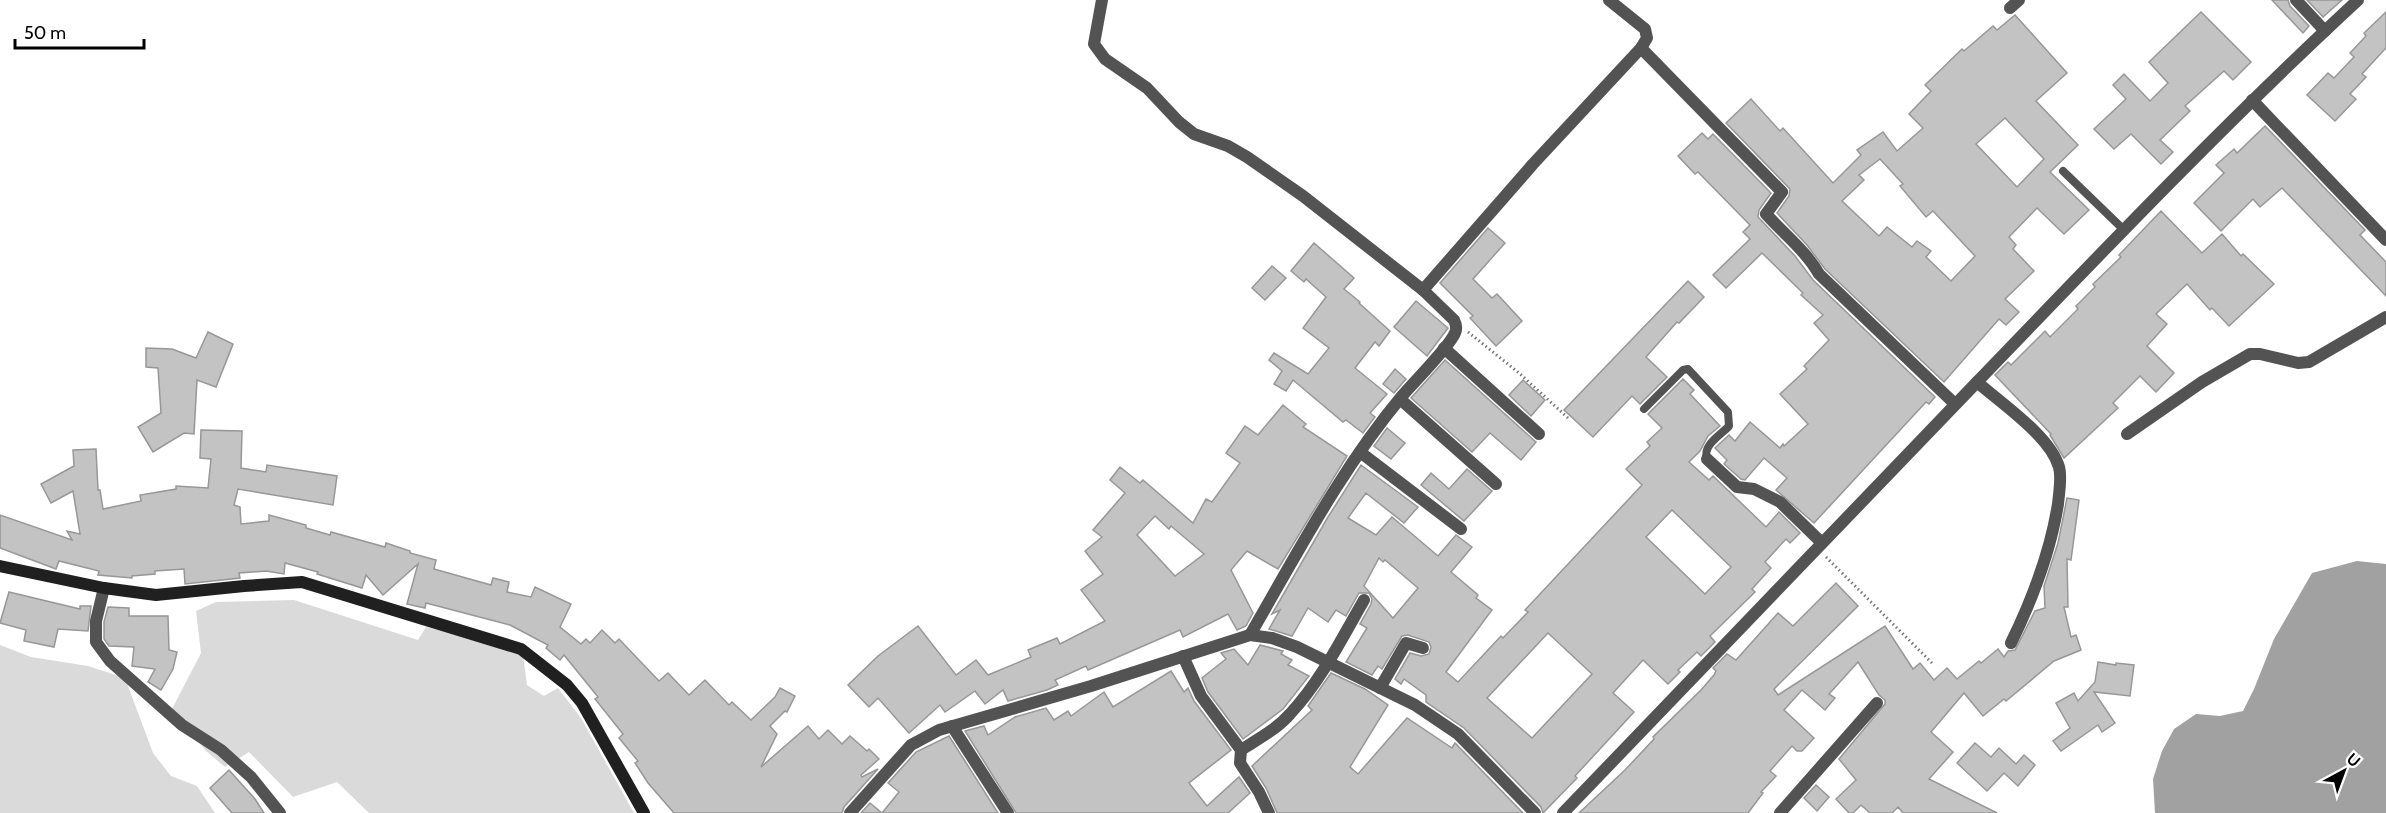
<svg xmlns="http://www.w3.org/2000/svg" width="2386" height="813" font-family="Cabin,sans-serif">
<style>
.green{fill:#dadada}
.water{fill:#a1a1a1}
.building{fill:#c3c3c3;stroke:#979797;stroke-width:1.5;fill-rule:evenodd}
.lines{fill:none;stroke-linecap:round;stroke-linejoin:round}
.path{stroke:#757575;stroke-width:3;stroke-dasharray:1.5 3;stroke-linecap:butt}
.lane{stroke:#535353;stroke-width:8}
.street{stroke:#535353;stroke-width:12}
.secondary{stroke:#202020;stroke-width:12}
</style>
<rect width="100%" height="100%" fill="#fff"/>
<g class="green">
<polygon points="294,600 418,640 426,627 495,644 523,655 527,685 544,696 558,688 581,718 634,813 369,813 337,782 293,797 249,752 225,767 206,751 172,709 201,653 196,611 216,602"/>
<polygon points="0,645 31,657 88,666 125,678 153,753 171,776 197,786 215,813 0,813"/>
</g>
<polygon class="water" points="2357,561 2386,564 2386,813 2155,813 2153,779 2162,751 2174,729 2196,714 2220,716 2243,711 2254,689 2274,639 2312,573"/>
<g class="building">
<polygon points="2272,0 2288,0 2290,6 2309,26 2303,33"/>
<polygon points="2307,0 2342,0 2323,17"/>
<polygon points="2201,12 2251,62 2233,80 2224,71 2185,106 2190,111 2160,140 2173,152 2161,164 2131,134 2114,149 2094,129 2126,99 2113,85 2124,74 2150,101 2168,83 2149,62"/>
<polygon points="2386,12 2386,48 2362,74 2366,77 2350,94 2356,99 2335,121 2307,95 2328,73 2334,78 2354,57 2350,53 2366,36 2364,33"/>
<path d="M2015,15l52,58 -31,28 42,44 -28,27 39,38 -25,24 -27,-26 -28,29 7,8 -3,4 21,22 -29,28 14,13 -13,13 -7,-6 -55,63 -119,-113 -18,-24 -30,-32 12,-17 1,-7 -64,-66 25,-24 29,32 3,-3 50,55 28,-28 -4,-5 26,-18 14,19 26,-23 -14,-14 22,-23 -6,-6 37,-36 2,2 29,-25 4,4zM2005,118l39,41 -27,28 -41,-43zM1880,159l23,25 -3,2 26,31 7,-6 42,45 -24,25 -25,-24 5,-6 -14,-10 -5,6 -25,-20 -8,9 -37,-35 22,-21 -5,-5z"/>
<polygon points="2265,126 2365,230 2360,235 2386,262 2386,296 2282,188 2260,207 2253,199 2221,231 2194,203 2224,173 2216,165 2234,149 2237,153"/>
<polygon points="1702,133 1708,139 1713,134 1771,193 1759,210 1758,217 1795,256 1813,280 1935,397 1929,404 1926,402 1814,523 1776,490 1787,478 1764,458 1745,480 1741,479 1724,464 1727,460 1715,448 1729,435 1735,441 1750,422 1780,448 1783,444 1784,446 1808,424 1780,394 1807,369 1804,366 1829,340 1814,323 1823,315 1801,295 1803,293 1762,253 1726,288 1713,275 1750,239 1743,232 1750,225 1698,172 1695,174 1678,156"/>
<polygon points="2161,211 2202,253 2222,234 2241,256 2243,254 2274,284 2229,326 2212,308 2210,310 2187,284 2156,314 2167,324 2147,346 2174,373 2156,392 2140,376 2113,403 2118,408 2064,458 2050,435 2051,434 1995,375 2008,362 2011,365 2045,331 2050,337 2078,309 2076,306 2095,287 2093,284 2121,257 2119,255"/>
<polygon points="1488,228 1505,243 1473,279 1492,298 1497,294 1522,321 1496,346 1470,318 1473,316 1440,283"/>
<polygon points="1314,243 1354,278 1344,289 1360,302 1359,303 1390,331 1379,346 1375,342 1355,368 1387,394 1370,413 1375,417 1363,433 1346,420 1343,422 1293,380 1286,391 1274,384 1282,371 1269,360 1274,353 1308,374 1329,348 1303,328 1326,297 1306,279 1304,282 1291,271"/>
<polygon points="1272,266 1286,278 1265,300 1252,288"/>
<polygon points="1688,281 1704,297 1679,323 1677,322 1646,357 1667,377 1640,404 1632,396 1593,437 1564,410"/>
<polygon points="1416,301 1448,328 1427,356 1394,327"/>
<polygon points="208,332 233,344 216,387 197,380 194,434 184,433 153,452 138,427 161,413 158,368 146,367 146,348 172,349 196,358"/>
<polygon points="1445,360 1536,442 1521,460 1490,433 1472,452 1411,398"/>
<polygon points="1395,369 1406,379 1394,393 1383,384"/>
<path d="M1683,379l11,11 -4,4 30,32 -12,10 -8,15 -11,11 20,18 4,-4 51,49 2,2 13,-15 21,21 -10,10 -4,-4 -21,23 6,6 -19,21 3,3 -45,44 5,6 -14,14 -4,-4 -19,18 2,2 -12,12 -25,-24 -30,33 21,19 -59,64 2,2 -34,35 -2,-6 -77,-79 -38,-26v-7l-22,-16 -3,5 -6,-5 15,-26 11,3 8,-2 2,-7 -2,-5 -21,-7 -6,1 -20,33 -4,-3 -6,9 -26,-13 21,-34 -7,-4 11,-20 1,-5 -3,-6h-10l-13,23 -10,-6 -8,12 -20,-14 -16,28 -23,-7 11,-19 -8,4 56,-97 33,-52 57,42 -14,16 -38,-30 -18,25 28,17 16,-18 46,39 18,-21 16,12 -21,25 27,23 -2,3 16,12 -46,62 12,10 43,-46 2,2 25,-26 -3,-2 117,-125 -16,-16 24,-23 -3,-4 15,-14 -14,-14zM1672,510l59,57 -26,27 -59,-57zM1379,558l4,4 2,-2 33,28 -25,30 -29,-32zM1548,633l44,41 -60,64 -45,-40z"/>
<polygon points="1523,380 1545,400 1531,416 1509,395"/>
<path d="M1283,405l23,19 -3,3 44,29 -69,113 -31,-18 -16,19 22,43 -7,13 -9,4 -9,-16 -45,23 -3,-7 -92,40 -2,-4 -31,14 3,5 -11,5 -39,11 -5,-11 -18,14 -10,-13 -30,21 -5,-7 -31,28 -31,-35 -9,9 -21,-22 30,-29 40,-30 38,49 20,-15 12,15 43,-18 -3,-7 29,-12 3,6 45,-23 -24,-31 22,-16 -18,-23 17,-14 -9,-7 32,-37 -15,-13 10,-13 20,16 3,-3 50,43 13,-24 6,3 28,-39 -14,-10 19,-27 13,9zM1155,516l14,13 2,-3 33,28 -29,22 -38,-41z"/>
<polygon points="1387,428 1405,443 1391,459 1374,446"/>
<polygon points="201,430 242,431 241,468 266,472 267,465 337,476 333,505 238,489 234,505 240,507 241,524 269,521 269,515 306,525 306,528 330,535 331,532 385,547 386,543 410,551 410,553 436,560 434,569 491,585 493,578 509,582 507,592 531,597 535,587 571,604 560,627 581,644 586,639 590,643 602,630 615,643 619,639 659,681 668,673 689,695 705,680 729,705 732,702 751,720 775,697 780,688 795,696 787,712 785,711 770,726 777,734 761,767 808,726 819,739 828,730 842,744 850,736 867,751 869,749 879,759 861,775 862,777 878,769 844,807 842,813 674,813 648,783 635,763 638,761 619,738 623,734 595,699 598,697 564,655 560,660 546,648 548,645 510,625 426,603 425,608 407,604 418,564 383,595 366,575 362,588 317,574 318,572 285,563 284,574 266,571 239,573 240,578 185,584 184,569 155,571 155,574 132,576 132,578 98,575 99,571 59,561 56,569 0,548 0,515 72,540 67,531 80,534 73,491 51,503 41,484 74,466 73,450 96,449 98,490 100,490 103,509 141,501 140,495 176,489 176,486 208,488 211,459 200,458"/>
<polygon points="1467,469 1492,491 1464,521 1421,485 1431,473 1449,489"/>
<polygon points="2067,498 2079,500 2071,560 2067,559 2068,607 2064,607 2071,637 2076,635 2081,650 2054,661 2006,701 2004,699 1983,716 1964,693 1931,732 1953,752 1929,779 1997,813 1903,813 1898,807 1892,813 1870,813 1861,805 1853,813 1849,813 1836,799 1856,780 1839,759 1885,704 1885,700 1879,695 1858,662 1829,694 1835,698 1825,710 1802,690 1784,710 1814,738 1802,751 1797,751 1792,746 1770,771 1776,776 1761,792 1763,793 1748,813 1579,813 1625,770 1654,739 1653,737 1701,690 1714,675 1716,671 1713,668 1727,654 1736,660 1778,613 1793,626 1836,583 1858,606 1774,689 1778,695 1885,626 1913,669 1920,663 1934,680 1947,668 1957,679 1979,661 1981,663 1998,649 2004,657 2008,651 2015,650 2035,611 2045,608 2044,586 2058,543"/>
<polygon points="9,592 80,609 80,606 91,606 88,631 58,629 54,647 24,641 26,630 0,623"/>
<polygon points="108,607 129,608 129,616 168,616 169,650 177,652 173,669 161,690 148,682 155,669 132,666 134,647 109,646 104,639 104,622"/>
<polygon points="1260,645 1283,651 1281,654 1292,660 1288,665 1309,676 1283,709 1243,739 1208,692 1202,678 1226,659 1221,653 1234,649 1248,665"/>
<polygon points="2098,662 2116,665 2116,663 2134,665 2130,696 2094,692 2115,723 2102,732 2098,725 2061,751 2053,741 2070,728 2056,703 2074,693 2078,701 2095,682"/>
<polygon points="1171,671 1184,692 1188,688 1194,701 1231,750 1189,783 1207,806 1239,777 1250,793 1228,813 1016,813 965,731 984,726 988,735 1015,717 1046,708 1054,720 1068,711 1071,716 1104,692 1113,707"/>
<polygon points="1331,673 1365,689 1388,705 1350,767 1358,774 1407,718 1452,748 1455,743 1523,813 1277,813 1266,788 1252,766 1312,710 1308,706"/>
<polygon points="949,736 998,813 861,813 870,803 882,813 899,792 888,783 916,752"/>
<polygon points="1975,743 1991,757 1999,748 2016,764 2024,755 2035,765 2018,786 2004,773 1987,791 1957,763"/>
<polygon points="229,770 255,799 264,813 232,813 210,788"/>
<polygon points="1816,785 1829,797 1817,811 1804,798"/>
</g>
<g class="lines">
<g class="path">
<polyline points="1468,332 1519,373 1568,418"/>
<polyline points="1826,557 1932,663"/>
</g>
<g class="lane">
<polyline points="2063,171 2123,229"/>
<path d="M1644,409l39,-39 5,-1 40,43 1,14c-8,9 -27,19 -22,33"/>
</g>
<g class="street">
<path d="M1102,0l-8,44 11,15 42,29 32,34 15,12 34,12 19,11 56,39 120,94 31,30c2,4 3,9 1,13 -5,13 -42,50 -53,63 -61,73 -105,158 -152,239"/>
<polyline points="2296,0 2325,31"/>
<polyline points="2010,8 2019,0"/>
<path d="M1641,48l141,144 -16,22c18,20 40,37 53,60l136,130"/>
<polyline points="2252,100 2386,240"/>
<polyline points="1423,290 1533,164 1641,48 1647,38 1645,29 1609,0"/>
<polyline points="1444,348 1539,434"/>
<path d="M1977,382c24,21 73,54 82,85 3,11 0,26 -1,37 -8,50 -25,94 -47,139"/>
<polyline points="1400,399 1496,484"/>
<polyline points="2127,434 2202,382 2250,354 2260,354 2298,363 2309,362 2386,317"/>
<polyline points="1360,452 1461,529"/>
<polyline points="1707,459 1737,487 1754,489 1780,502 1821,542"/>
<polyline points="104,588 96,621 96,642 110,661 182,725 221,750 251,777 280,813"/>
<polyline points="1183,656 1201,696 1241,750 1240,763 1259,792 1269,813"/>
<polyline points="1380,688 1406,643 1423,648"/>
<polyline points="952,726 1008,813"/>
<path d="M1241,750c17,-11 36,-21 49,-36 31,-33 52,-76 74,-114"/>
<polyline points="850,813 911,745 939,730 1091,686 1250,635 1272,638 1297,647 1415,705 1458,734 1535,813"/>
<path d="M1563,813c138,-145 277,-289 416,-433 124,-129 248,-259 379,-380"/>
<polyline points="1780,813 1877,703"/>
</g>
<polyline class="secondary" points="0,566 104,588 156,595 244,586 302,582 521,649 567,685 582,703 644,813"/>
</g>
<g transform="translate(2344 771) rotate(41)" stroke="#ffffff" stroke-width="4.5" paint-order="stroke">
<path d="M0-4.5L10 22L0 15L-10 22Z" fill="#000000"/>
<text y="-9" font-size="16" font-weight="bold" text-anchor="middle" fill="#000000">U</text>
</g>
<path d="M15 39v9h129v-9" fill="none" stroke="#000000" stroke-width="3"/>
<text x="24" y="39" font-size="18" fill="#000000" stroke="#ffffff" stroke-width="4.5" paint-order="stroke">50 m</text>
</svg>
